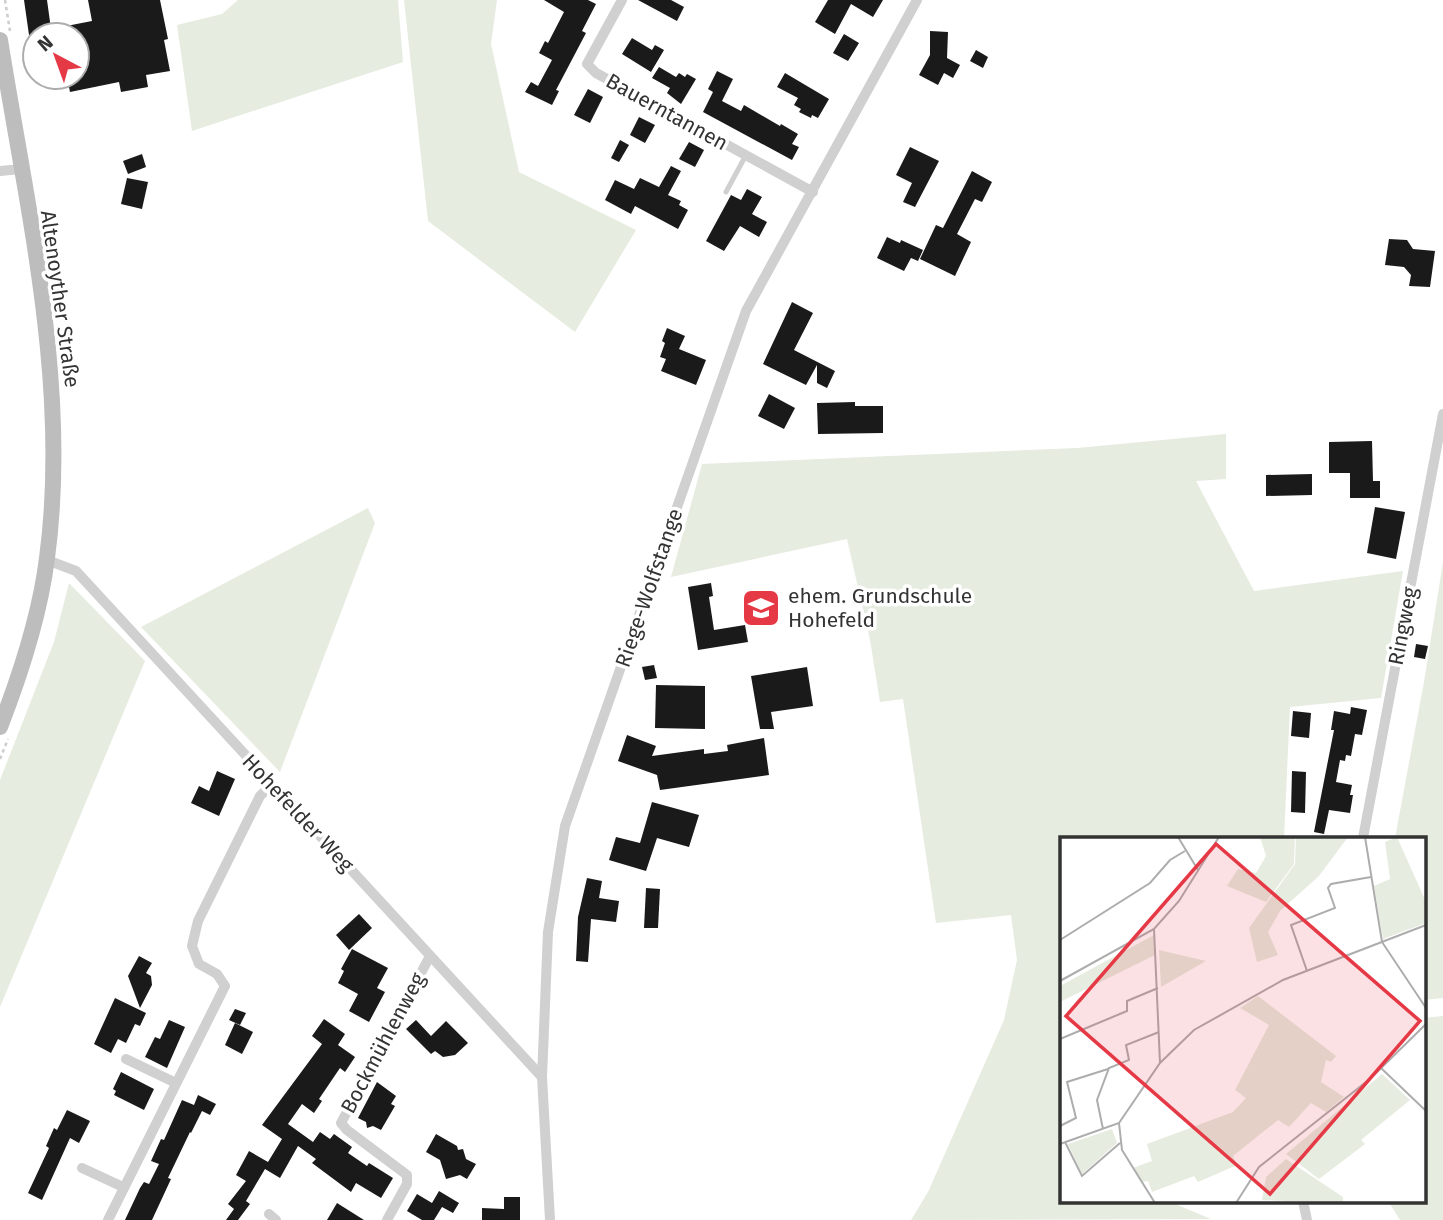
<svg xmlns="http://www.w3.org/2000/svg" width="1443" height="1220" font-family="'Fira Sans',sans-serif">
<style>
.green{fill:#e6ecdf}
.building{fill:#1a1a1a}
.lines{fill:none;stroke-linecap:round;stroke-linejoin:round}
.path{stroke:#cdcdcd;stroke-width:2.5;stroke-dasharray:3.5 3.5;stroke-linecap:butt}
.lane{stroke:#d0d0d0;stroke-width:5}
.street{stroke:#d0d0d0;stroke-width:10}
.secondary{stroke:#bdbdbd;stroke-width:16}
.labels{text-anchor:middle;stroke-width:7;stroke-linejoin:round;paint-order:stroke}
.street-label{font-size:21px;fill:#333;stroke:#fff}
.poi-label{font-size:21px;fill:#333;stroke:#fff;text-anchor:start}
.inset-road{fill:none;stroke:#adadad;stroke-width:2}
.view{fill:#e63946;fill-opacity:0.15;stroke:#e63946;stroke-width:3.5}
.inset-edge{fill:none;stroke:#333;stroke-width:3.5}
</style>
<rect width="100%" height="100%" fill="#fff"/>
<g class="green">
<polygon points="238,0 398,0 403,62 192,131 177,25 222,14"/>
<polygon points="404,0 497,0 491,44 519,172 636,230 575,332 428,221"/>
<polygon points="1226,434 1226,479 1196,481 1254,591 1403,571 1381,698 1290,707 1284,838 1062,838 1062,1201 1168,1201 1211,1219 911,1220 928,1192 1004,1020 1017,960 1011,915 936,923 903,699 880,702 870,640 847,539 671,577 702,464 1077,448"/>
<polygon points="368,508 375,523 280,772 141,627"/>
<polygon points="1443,562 1443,998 1424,1000 1424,838 1395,838 1424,682"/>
<polygon points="69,583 145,661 0,1007 0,780 54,642"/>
<polygon points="1443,1016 1443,1220 1400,1220 1388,1201 1424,1201 1424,1018"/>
</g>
<g class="building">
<polygon points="24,0 47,0 51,29 92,21 88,0 160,0 168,39 164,40 170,71 146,75 148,87 121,92 119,82 70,92 67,77 77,77 77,35 29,35"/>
<polygon points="544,0 588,0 596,4 582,31 586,33 556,90 559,91 552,105 525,92 531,82 538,86 552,60 539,53 545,41 548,43 564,12"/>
<polygon points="638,0 671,0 684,7 677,21"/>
<polygon points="828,0 883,0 873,17 851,4 835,34 815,22"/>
<polygon points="930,31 948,32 947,58 960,65 953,78 944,73 938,85 919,75 930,55"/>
<polygon points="844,34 859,43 848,61 833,53"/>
<polygon points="632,38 652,50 655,45 664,50 651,72 622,54"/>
<polygon points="976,50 988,57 983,68 970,61"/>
<polygon points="659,67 676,77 679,73 685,77 687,74 696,79 681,104 667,93 670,88 652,78"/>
<polygon points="717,71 733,79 722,101 741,111 744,105 780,126 781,124 798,134 792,144 799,147 792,160 703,112 713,92 708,89"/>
<polygon points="785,73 829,99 818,118 812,115 811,118 799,112 801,109 794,105 798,98 777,87"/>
<polygon points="588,89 603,97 590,123 574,115"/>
<polygon points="639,117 655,125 645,143 630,135"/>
<polygon points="620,140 629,145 619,162 611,158"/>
<polygon points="689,142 704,150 695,167 679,159"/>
<polygon points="910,147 939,161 915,207 903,202 912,183 896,175"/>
<polygon points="142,154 146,167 128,174 123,161"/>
<polygon points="671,166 681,171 668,195 681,201 679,205 688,210 678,229 635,206 631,214 605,200 615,180 634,189 640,178 659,187"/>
<polygon points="972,171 992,182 982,202 975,199 957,234 971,242 955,276 920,259 936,225 943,228"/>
<polygon points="127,178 148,182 142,209 121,204"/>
<polygon points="747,189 762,197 752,214 767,222 759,237 740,226 724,251 706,241 731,195 741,200"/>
<polygon points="887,237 900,243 901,240 923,250 918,261 911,258 904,271 877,258"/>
<polygon points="1389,239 1407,240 1413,249 1435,251 1430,287 1409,286 1411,275 1404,267 1385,265"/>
<polygon points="792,302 813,313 794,350 835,371 827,388 817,383 817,365 806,385 763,364"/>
<polygon points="667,328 685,336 679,349 706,360 696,385 661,371 666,359 660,357 665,343 662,341"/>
<polygon points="769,394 795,408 784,429 758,416"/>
<polygon points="855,402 855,406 883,406 883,433 818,434 817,403"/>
<polygon points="1372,441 1373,481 1380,481 1380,498 1350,498 1350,473 1329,473 1329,442"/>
<polygon points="1312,474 1312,495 1266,496 1266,475"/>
<polygon points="1375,507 1405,512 1396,559 1367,553"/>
<polygon points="711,583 713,596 709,597 714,630 745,625 748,642 698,650 688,587"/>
<polygon points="1416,644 1428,646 1425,659 1414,657"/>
<polygon points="654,665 657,678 645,680 642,667"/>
<polygon points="807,667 813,706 771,712 774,729 760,729 751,676"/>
<polygon points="656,685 705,686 705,729 655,728"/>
<polygon points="1351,707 1367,710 1362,735 1355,734 1351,756 1346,755 1345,761 1340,760 1336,782 1352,785 1350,795 1353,795 1350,813 1329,810 1324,834 1314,832 1334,730 1331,730 1334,711 1350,714"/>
<polygon points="1293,711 1311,713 1309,738 1291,736"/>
<polygon points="627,735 656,746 652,756 704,749 704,754 728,751 727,745 764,738 769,775 660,790 657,775 618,761"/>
<polygon points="217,771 235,779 219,816 191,803 199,786 209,791"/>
<polygon points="1292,771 1306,772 1305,813 1291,812"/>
<polygon points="652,802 699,815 689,847 657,838 646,871 609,860 616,837 640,843"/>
<polygon points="587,878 602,881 599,898 619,901 616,922 591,919 588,962 576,961 578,917"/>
<polygon points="646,888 660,889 658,928 644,928"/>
<polygon points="359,914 372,928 349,950 336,935"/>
<polygon points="352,949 388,968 377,988 385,992 369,1022 349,1011 358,994 338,983 344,971 341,969"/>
<polygon points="139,956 152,963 146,973 151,976 152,985 140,1008 128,976"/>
<polygon points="115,998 146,1013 140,1026 135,1024 126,1043 118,1039 111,1053 94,1044"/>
<polygon points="235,1009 246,1013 240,1025 229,1020"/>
<polygon points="324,1019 345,1034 338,1045 355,1057 345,1072 340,1068 319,1099 322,1101 314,1113 302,1104 288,1124 313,1142 320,1132 330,1139 334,1134 352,1147 348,1153 367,1166 369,1163 393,1178 381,1198 356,1183 351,1192 312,1163 316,1159 298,1146 280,1178 265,1169 246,1201 250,1204 238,1220 226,1220 234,1209 228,1204 246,1181 236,1175 249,1151 268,1162 282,1139 262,1125 322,1044 312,1036"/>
<polygon points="169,1020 185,1027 167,1068 145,1057 155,1037 160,1039"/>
<polygon points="416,1020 431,1036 446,1021 468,1043 455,1055 443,1057 435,1051 431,1054 406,1029"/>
<polygon points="235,1023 253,1032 242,1054 225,1045"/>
<polygon points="121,1072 154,1089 144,1110 114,1095 116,1091 113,1089"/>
<polygon points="377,1082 396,1096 391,1104 395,1106 381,1130 373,1126 367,1128 366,1122 358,1118"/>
<polygon points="198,1095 216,1104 210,1115 202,1111 191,1133 190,1132 168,1178 171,1179 152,1220 125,1220 140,1188 144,1182 149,1184 159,1164 151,1161 161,1139 164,1140 182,1100 194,1105"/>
<polygon points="67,1110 90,1121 79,1143 70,1138 42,1200 28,1193 49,1148 46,1146 54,1128 57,1130"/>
<polygon points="436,1134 457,1146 458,1150 463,1149 466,1159 476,1164 467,1179 460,1175 446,1179 440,1160 426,1152"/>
<polygon points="439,1191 459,1203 453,1213 442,1207 434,1220 422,1220 407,1211 417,1194 432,1203"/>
<polygon points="504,1197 520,1197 520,1220 482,1220 482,1208 504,1209"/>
<polygon points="337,1203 364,1220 327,1220"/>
</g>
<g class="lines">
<g class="path">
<polyline points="5,0 10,31"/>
<polyline points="0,759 8,739"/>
</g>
<polyline class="lane" points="726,192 746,155"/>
<g class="street">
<polyline points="622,0 587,64 596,73 813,192"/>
<polyline points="0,171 21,169"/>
<polyline points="47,560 76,571 542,1077"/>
<polyline points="1363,838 1443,414"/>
<polyline points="126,1059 176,1083"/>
<polyline points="82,1168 123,1187"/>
<polyline points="1303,1201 1307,1220"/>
<polyline points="269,1214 276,1220"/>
<polyline points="108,1220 225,986 217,974 199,964 192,946 198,921 260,796 272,784"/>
<polyline points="387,1220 407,1184 407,1175 347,1130 341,1123 430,956"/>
<polyline points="550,1220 542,1077 548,932 565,826 746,311 917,0"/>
</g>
<path class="secondary" d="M0,40c27,169 70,347 47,518 -7,57 -26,115 -47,169"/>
</g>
<defs>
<symbol id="school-square" viewBox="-11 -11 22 22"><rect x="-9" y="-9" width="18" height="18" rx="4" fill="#e63946" stroke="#fff"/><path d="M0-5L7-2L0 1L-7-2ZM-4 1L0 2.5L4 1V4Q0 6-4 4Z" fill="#fff"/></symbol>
</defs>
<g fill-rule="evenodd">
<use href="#school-square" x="739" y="586" width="44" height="44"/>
</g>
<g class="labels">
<g class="street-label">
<text transform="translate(667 112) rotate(29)" y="7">Bauerntannen</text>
<text transform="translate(60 299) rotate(82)" y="7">Altenoyther Straße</text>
<text transform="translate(649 588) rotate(-71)" y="7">Riege-Wolfstange</text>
<text transform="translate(1403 626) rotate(-79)" y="7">Ringweg</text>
<text transform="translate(298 813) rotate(47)" y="7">Hohefelder Weg</text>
<text transform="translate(383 1043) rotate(-62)" y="7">Bockmühlenweg</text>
</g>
<g class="poi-label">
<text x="788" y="603">ehem. Grundschule<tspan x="788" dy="24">Hohefeld</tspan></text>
</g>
</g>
<g transform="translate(1060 837)">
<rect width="366" height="366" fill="#fff"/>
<path d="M200,0h35l-1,27 -28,38 -39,-16 11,-17 18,4 10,-17zM236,0h52l-29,39 -39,35 -12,21 10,23 -21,7 -8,-34 46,-64zM337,0l29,65v21l-43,16 -9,-53 16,-7 -5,-37zM94,98l1,20 -95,47v-16zM99,113l47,11 -45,26zM198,159l78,60 -5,6 -5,-2 -5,22 23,15 -18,15 -15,-9 -22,24 -11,-7 -45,36 4,9 -39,17 -4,-6 -42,16 -4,-11 -7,1 -8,-14 19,-7 -5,-17 86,-32 13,-14 -11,-8 34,-65 -29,-17zM322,237l28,26 -49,40 4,4 -46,35 -33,-25zM52,292l5,14 -35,31 -14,-30zM226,322l57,38v6l-81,-3 4,-23z" fill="#e6ecdf"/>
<path class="inset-road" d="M118,0l20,33M305,0l17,105 44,66M94,92l6,134M0,103l90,-57 20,-23 15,-9M247,134l-16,-46 44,-17 -7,-20 3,-4 40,-7M0,144l94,-52 25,-28 40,-64M0,202l67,-28v-10l31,-13M321,231l45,43M59,286l3,27 33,53M0,289l16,-8 -9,-36 41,-13M43,292l-6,-29 12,-32 20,-8 -3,-15 33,-13M5,305l17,34 38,-33M0,307l59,-21 41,-60 34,-33 89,-50 143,-55M176,366l23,-36 112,-89 55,-54"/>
<path class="view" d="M156,7l204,177 -150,173 -204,-178z"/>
<rect width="366" height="366" class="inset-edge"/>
</g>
<g transform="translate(56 56) rotate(319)"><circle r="33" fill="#ffffff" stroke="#adadad" stroke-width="2"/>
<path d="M0-5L12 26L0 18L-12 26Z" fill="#e63946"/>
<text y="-10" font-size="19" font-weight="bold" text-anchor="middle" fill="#333333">N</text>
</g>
</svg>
